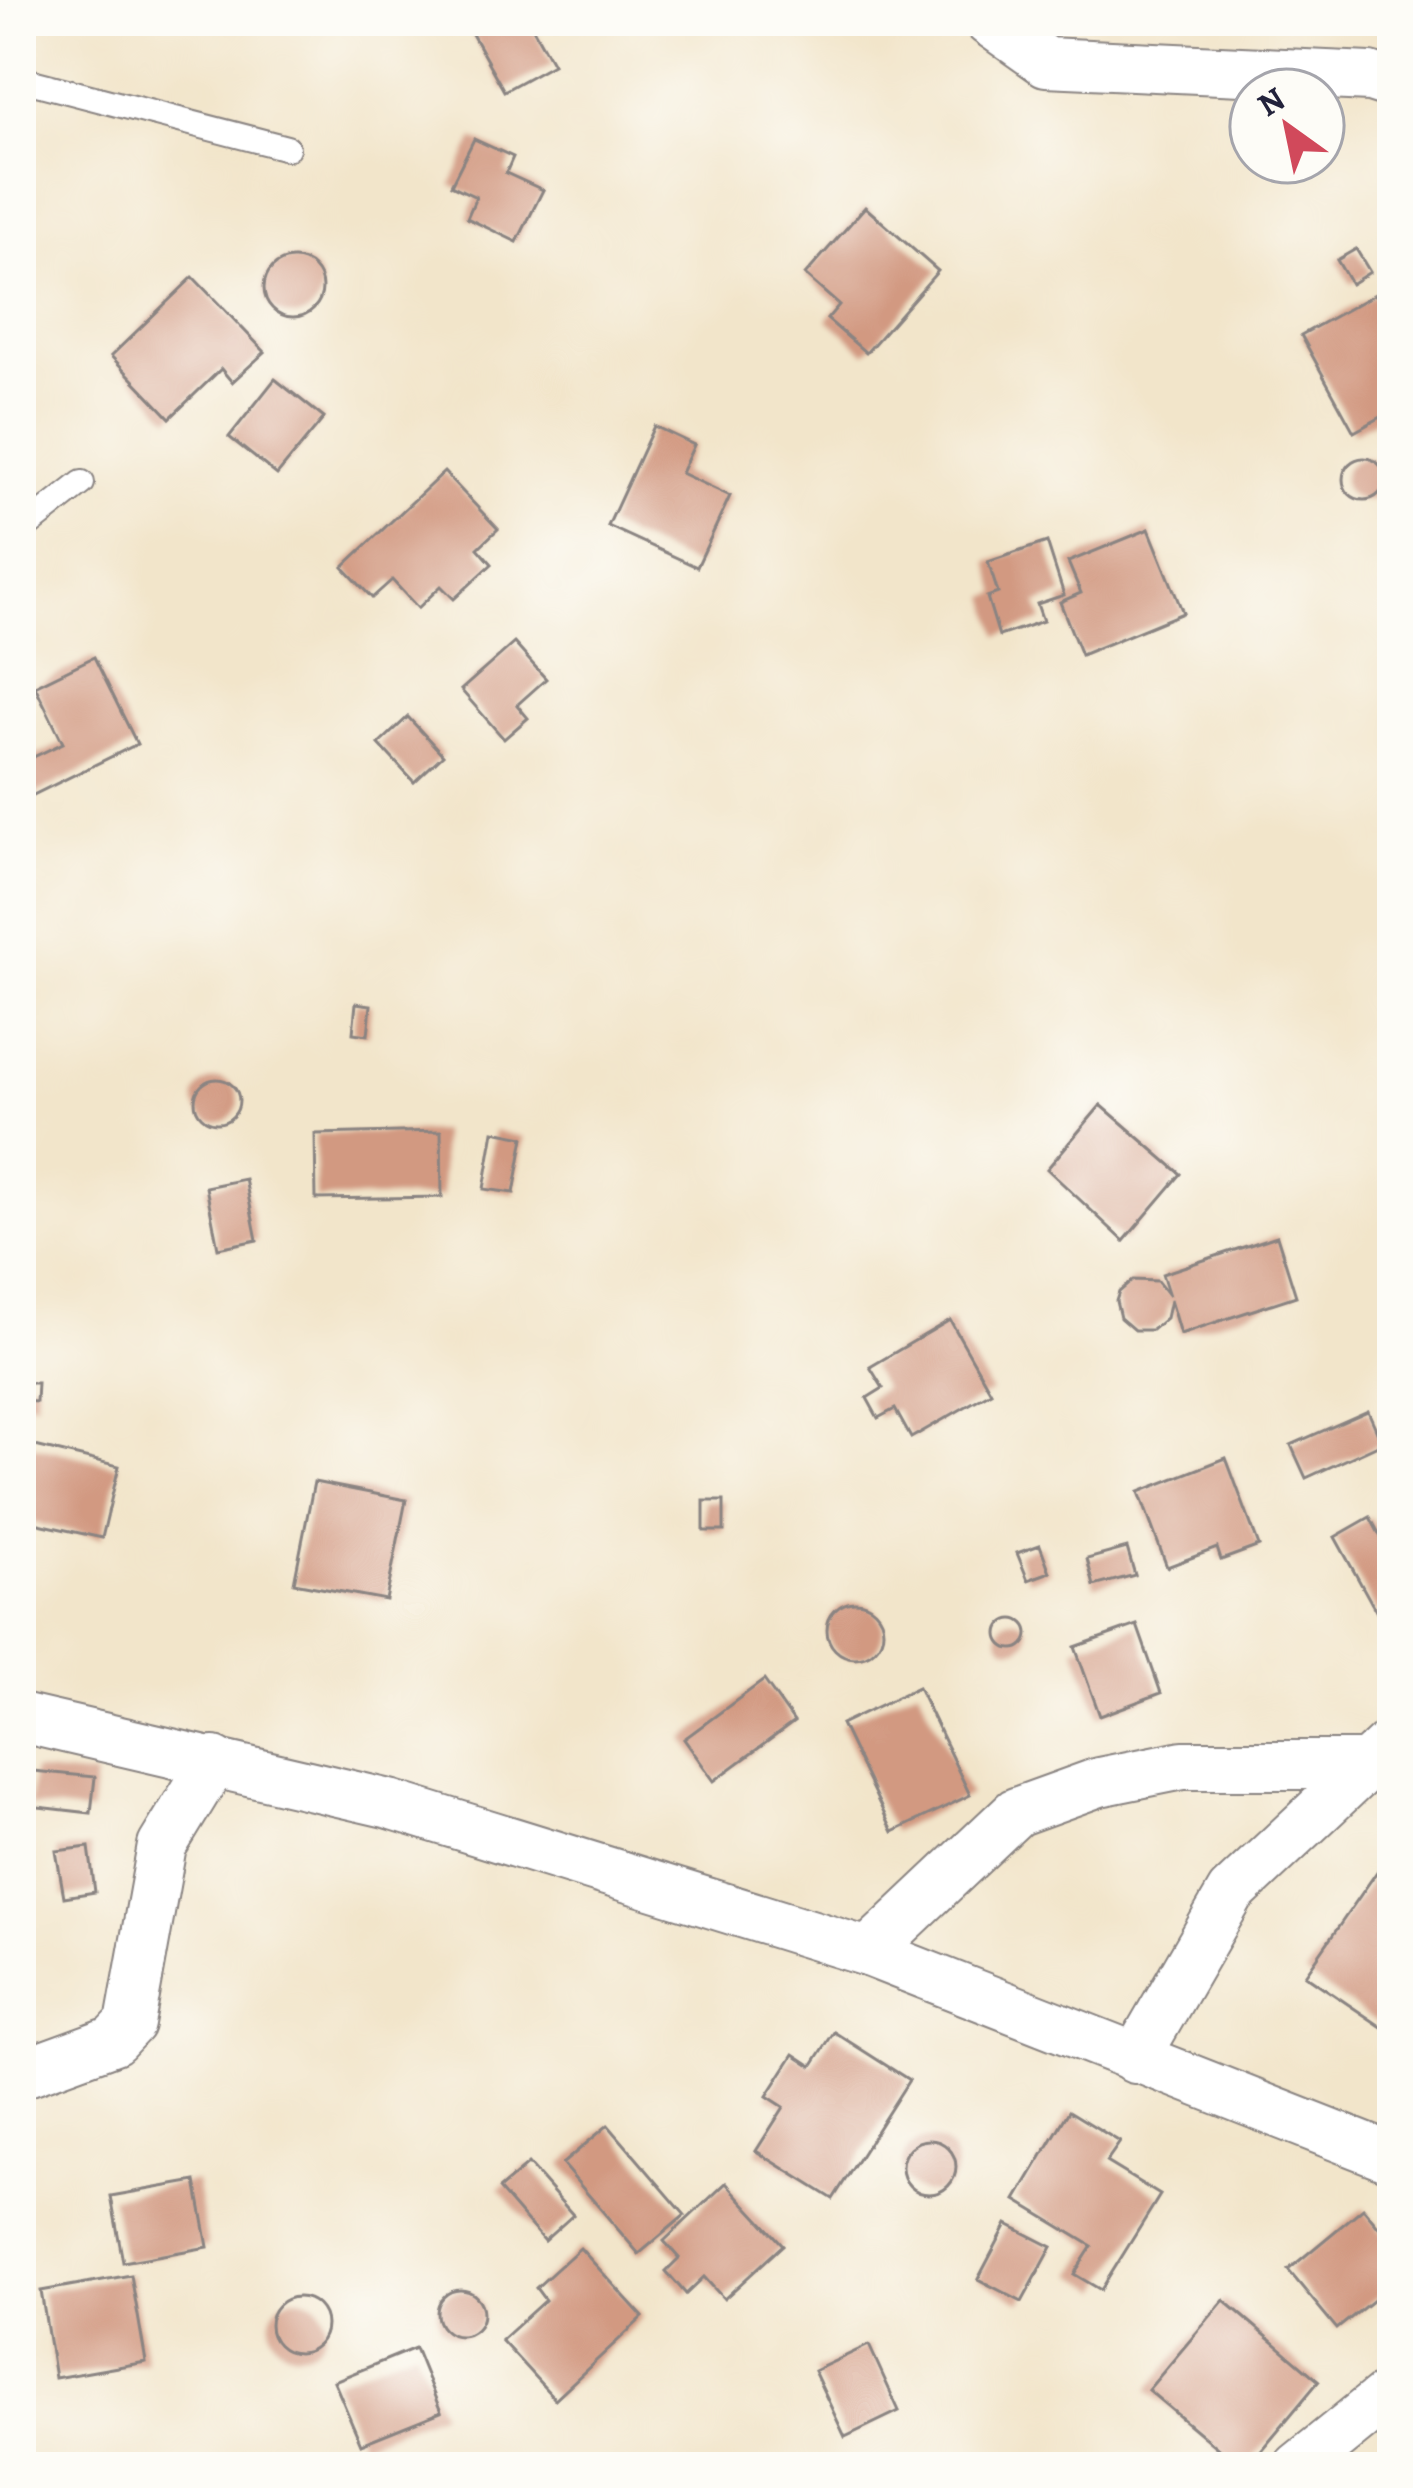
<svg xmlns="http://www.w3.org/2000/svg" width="1413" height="2488" font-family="Alegreya,serif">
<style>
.building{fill:#d29981}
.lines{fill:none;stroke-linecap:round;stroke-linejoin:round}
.service-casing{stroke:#8a8482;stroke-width:28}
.minor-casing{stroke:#8a8482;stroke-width:52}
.service{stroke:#fff;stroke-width:24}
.minor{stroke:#fff;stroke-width:48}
</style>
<rect width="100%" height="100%" fill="#fdfcf7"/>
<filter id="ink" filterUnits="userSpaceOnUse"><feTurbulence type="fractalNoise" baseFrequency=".00833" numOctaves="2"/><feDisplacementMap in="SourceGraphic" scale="24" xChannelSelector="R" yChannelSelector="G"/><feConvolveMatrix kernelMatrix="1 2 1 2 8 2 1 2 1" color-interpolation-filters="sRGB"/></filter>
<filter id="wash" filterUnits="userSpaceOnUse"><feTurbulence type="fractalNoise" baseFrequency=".004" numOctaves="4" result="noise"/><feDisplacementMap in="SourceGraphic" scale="48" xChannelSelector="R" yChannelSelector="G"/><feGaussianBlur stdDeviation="2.7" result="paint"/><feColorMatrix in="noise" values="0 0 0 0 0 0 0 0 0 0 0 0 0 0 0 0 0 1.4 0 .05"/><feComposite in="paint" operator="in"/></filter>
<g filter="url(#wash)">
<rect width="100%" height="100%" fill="#f2e5ca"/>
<g id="blocks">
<g class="building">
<polygon points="495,21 529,21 553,64 504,91 472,34"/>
<polygon points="474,139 513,157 506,173 543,190 517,242 467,218 476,197 451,185"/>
<polygon points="865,207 938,271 866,353 827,319 839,305 805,275"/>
<polygon points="1356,249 1370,272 1351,284 1337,260"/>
<circle cx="293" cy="288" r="29"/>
<polygon points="193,277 265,352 232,382 221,369 170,418 111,356"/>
<polygon points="1375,294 1392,326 1392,411 1354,432 1301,335"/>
<polygon points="275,379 324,418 277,475 229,437"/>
<polygon points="654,426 694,445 681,473 730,496 697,567 608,526"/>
<circle cx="1364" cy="479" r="21"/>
<polygon points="444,472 498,529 478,548 492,564 454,599 441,586 418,608 392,580 372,598 343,567"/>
<polygon points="1149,529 1183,613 1081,655 1060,602 1081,593 1068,562"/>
<polygon points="1047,542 1064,595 1037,604 1043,621 999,636 987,597 998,593 988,562"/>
<polygon points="514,643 546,679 517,705 528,718 504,739 461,690"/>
<polygon points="94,657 137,744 21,801 21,763 63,743 35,686"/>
<polygon points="408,717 443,755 414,782 379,744"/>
<polygon points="356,1003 371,1005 368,1035 353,1033"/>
<circle cx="217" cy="1101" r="22"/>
<polygon points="1101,1105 1181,1174 1124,1241 1047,1169"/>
<polygon points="441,1131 442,1197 316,1199 315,1134"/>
<polygon points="494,1131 524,1137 514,1193 484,1189"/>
<polygon points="245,1179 257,1240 218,1248 206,1187"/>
<polygon points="1277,1236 1296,1296 1180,1334 1170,1300 1166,1318 1152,1330 1134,1330 1120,1318 1116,1301 1119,1292 1133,1280 1157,1281 1169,1296 1162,1274"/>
<polygon points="950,1320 991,1392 911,1438 895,1409 878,1418 867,1398 883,1388 870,1367"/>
<polygon points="21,1383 37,1383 36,1402 21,1401"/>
<polygon points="1368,1411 1382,1443 1306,1478 1291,1445"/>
<polygon points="31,1445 119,1466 102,1538 21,1520 21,1488"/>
<polygon points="1226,1458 1259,1546 1221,1560 1217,1548 1167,1567 1139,1492"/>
<polygon points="314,1482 406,1500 386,1600 294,1583"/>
<rect x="704" y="1501" width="20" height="30"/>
<polygon points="1370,1517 1392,1558 1392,1604 1377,1613 1335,1537"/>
<polygon points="1040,1545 1050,1572 1028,1580 1017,1553"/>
<polygon points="1127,1548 1135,1575 1094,1586 1087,1559"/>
<circle cx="855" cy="1630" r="28"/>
<circle cx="1013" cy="1634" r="15"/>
<polygon points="1137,1625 1161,1693 1100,1716 1075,1647"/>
<polygon points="764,1680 794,1722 714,1781 684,1739"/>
<polygon points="918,1687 970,1795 893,1832 841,1724"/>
<polygon points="33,1771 95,1777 91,1813 29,1806"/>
<polygon points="89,1847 95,1892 64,1897 56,1851"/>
<polygon points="1385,1860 1392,1865 1392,2034 1305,1975"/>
<polygon points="834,2032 909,2080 833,2199 756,2151 784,2107 767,2096 794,2054 812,2066"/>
<polygon points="1069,2111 1120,2142 1106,2162 1160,2195 1101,2290 1074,2274 1092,2246 1016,2200"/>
<polygon points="608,2125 685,2215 639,2254 562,2164"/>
<circle cx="929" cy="2167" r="27"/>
<polygon points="528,2164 573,2215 544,2241 499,2189"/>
<polygon points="196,2181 208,2247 123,2262 111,2196"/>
<polygon points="726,2183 783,2245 724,2299 704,2277 686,2294 666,2271 679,2258 664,2241"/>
<polygon points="1363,2208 1392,2243 1392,2285 1337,2329 1288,2270"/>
<polygon points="1007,2224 1052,2247 1022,2302 978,2279"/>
<polygon points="580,2248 643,2317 555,2399 501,2340 545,2300 536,2288"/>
<polygon points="131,2275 146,2362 55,2378 41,2291"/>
<circle cx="460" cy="2313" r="23"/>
<circle cx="298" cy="2325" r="28"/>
<polygon points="1224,2300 1319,2381 1247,2467 1240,2467 1148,2390"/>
<polygon points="869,2345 899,2411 845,2437 814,2371"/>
<polygon points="415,2348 441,2412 361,2444 334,2381"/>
</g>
</g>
</g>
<g filter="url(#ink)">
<use href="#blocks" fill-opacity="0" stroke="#8a8482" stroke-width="3"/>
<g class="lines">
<defs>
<g id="service">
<polyline points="21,79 287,148"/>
<polyline points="21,531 82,483"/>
</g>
<g id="minor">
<polyline points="988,21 1046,62 1370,77 1392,84"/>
<polyline points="21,1718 390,1804 868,1952 1392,2158"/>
<polyline points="868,1952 1016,1812 1099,1782 1183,1765 1367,1765"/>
<polyline points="1135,2059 1231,1893 1392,1742"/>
<polyline points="21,2074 114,2040 130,2023 162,1846 214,1761"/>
<polyline points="1298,2467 1392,2391"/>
</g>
</defs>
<use href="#service" class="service-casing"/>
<use href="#minor" class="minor-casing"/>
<use href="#service" class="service"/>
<use href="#minor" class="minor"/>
</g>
</g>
<rect width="1413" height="2488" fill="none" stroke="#fdfcf7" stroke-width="72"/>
<g transform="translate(1287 126) rotate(327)"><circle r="57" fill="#fdfcf7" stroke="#a5a5ac" stroke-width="3"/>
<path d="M0-9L21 45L0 30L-21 45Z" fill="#d1495b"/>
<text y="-18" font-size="33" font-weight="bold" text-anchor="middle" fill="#22223b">N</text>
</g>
</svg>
